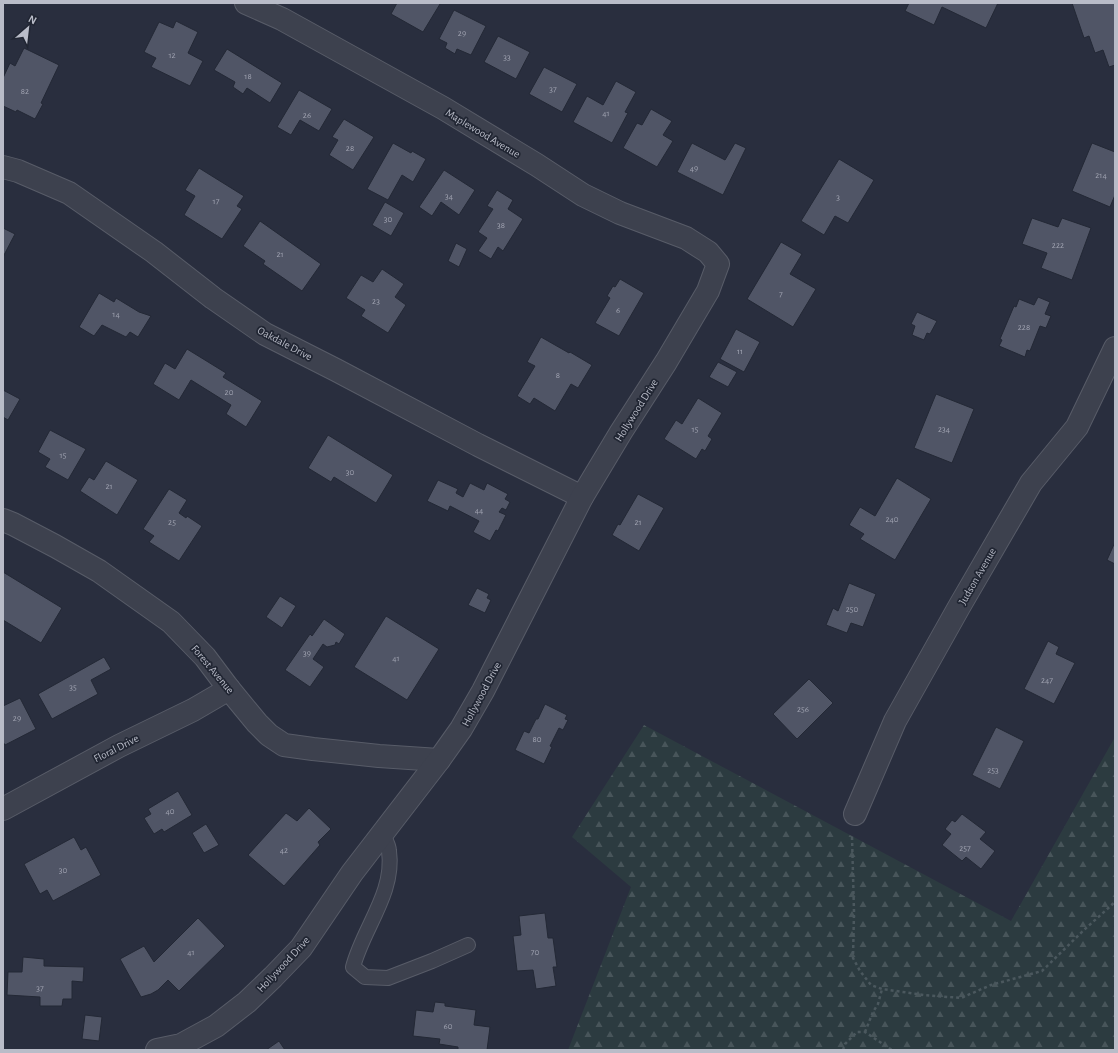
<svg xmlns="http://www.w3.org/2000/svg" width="1118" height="1053" font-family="'Alegreya Sans',sans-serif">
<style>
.forest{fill:url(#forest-firs)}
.building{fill:#505566;stroke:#232835}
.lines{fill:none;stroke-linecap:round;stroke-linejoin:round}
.service-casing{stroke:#585c68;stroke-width:16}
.minor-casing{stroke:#585c68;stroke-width:24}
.path{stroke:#4b585e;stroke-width:2.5;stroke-dasharray:3 3;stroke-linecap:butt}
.service{stroke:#3d414e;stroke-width:14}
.minor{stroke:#3d414e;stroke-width:22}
.labels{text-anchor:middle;stroke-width:3.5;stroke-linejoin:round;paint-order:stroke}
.number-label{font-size:9px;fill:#9fa2b0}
.street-label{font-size:11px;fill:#b9bcc8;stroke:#212633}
</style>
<defs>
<pattern id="forest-firs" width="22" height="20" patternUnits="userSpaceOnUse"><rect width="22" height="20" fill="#2c3b40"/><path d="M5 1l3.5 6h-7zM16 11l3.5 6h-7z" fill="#48555a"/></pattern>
</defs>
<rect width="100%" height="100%" fill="#292e3e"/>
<polygon class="forest" points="644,725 1011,921 1115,737 1115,1050 568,1050 631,887 572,837"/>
<g class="building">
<polygon points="397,3 439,3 440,4 423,32 391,14"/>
<polygon points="909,3 998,3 986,28 942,7 934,25 905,11"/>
<polygon points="1072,3 1115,3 1115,65 1109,67 1103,50 1095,53 1089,36 1084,38"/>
<polygon points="454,10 486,26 471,55 457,49 455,54 445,48 447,43 439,39"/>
<polygon points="176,21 198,32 188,53 203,61 190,86 151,67 156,58 144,52 159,22 173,28"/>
<polygon points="498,36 530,52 516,79 484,62"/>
<polygon points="24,48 59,65 41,103 43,104 35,119 17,110 16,112 3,106 3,78 10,63 15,66"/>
<polygon points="227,49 282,83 270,103 247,88 243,94 233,87 235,82 214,70"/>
<polygon points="544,67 577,84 562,112 529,94"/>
<polygon points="616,81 636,92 625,112 628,113 612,143 573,122 587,96 603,105"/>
<polygon points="299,90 332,109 319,131 300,120 291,135 277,127"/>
<polygon points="651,109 672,121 663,135 673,141 657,167 623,148 637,123 642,125"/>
<polygon points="344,119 374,137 353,170 329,155 338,140 332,137"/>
<polygon points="393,143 411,153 412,151 426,159 413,182 402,175 388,200 367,189"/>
<polygon points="692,143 725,160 735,143 746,148 723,195 677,172"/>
<polygon points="1092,143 1115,152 1115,195 1110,207 1072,191"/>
<polygon points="839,159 874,180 848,223 835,216 824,235 801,221"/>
<polygon points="199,168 244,196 237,206 242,209 222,239 184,215 195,196 185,190"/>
<polygon points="444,170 475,190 459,215 441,202 432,216 419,207"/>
<polygon points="497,190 513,200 508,209 523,219 503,251 498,247 491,259 478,251 487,238 478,232 493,209 487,206"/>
<polygon points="385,202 404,213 391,236 372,225"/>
<polygon points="1032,218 1058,227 1062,218 1091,228 1072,280 1041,268 1047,253 1022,244"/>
<polygon points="260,221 321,264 302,291 263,264 265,261 243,246"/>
<polygon points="3,228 15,234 3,257"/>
<polygon points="781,242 802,254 790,274 816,289 793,327 747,299"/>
<polygon points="456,243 467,249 459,267 448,261"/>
<polygon points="382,269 404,284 395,297 406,305 388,333 361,316 365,310 346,298 361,275 373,282"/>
<polygon points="620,279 644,293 619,336 595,323 610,298 607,296 613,286 615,287"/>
<polygon points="99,293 114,302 116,298 139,312 151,316 138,337 130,332 126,337 102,325 94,336 79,327"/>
<polygon points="1038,297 1050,302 1045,314 1051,316 1046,328 1040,326 1030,351 1027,350 1025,357 999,346 1002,340 1000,339 1014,306 1016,307 1019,299 1034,305"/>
<polygon points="917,312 937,321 930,334 927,333 924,340 912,335 915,326 911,324"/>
<polygon points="736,329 760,342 744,372 720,359"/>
<polygon points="541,337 569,353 570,352 592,365 578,388 571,384 555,411 534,398 530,404 517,396 535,366 527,362"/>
<polygon points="187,349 226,373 223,377 262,401 246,427 226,414 231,405 191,380 179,400 153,384 165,363 175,369"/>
<polygon points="718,362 737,372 728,387 709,377"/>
<polygon points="3,390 20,399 8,420 3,417"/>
<polygon points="936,394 974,409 952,463 914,448"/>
<polygon points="698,398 722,413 708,436 712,439 705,451 702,449 696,459 664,439 676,420 682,424"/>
<polygon points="50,430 86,449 68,480 45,467 50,459 38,452"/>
<polygon points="328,435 393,475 376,503 334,477 331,482 308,468"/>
<polygon points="106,461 138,480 117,515 80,491 89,477 94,480"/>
<polygon points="897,478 931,499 895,560 860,539 864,534 849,525 860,507 875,516"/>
<polygon points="438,480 458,489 456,493 463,497 470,483 484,490 487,483 508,494 505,499 510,502 506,510 502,508 499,512 506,515 498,531 496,530 490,541 473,532 479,521 450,506 448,511 427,501"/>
<polygon points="169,489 187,500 179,513 186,518 187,516 202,526 179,561 149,542 154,536 143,529"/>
<polygon points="638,494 664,508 639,551 612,535 618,524 620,525"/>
<polygon points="1115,542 1115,564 1107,560"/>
<polygon points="3,572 62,608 41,643 3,620"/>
<polygon points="849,583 876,594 863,627 851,623 847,633 826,625 833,608 838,611"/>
<polygon points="477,588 489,594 487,598 491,600 485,613 468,605"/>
<polygon points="280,596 296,606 282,628 266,617"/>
<polygon points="386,616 439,649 407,700 354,667"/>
<polygon points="324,619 345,634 339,644 336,642 335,645 327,647 323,644 313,659 324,667 310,687 285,670 310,634 312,636"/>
<polygon points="1048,641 1059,647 1056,654 1075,663 1054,704 1024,689"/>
<polygon points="104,657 111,669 91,680 98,694 52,719 38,694"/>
<polygon points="809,679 833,703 797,739 773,714"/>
<polygon points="20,698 36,729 5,745 3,742 3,706"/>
<polygon points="545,704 567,715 565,719 568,720 563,730 559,728 550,746 552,747 544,764 515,750 524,731 529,733 536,719 538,719"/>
<polygon points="996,727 1024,741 1000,789 972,775"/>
<polygon points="178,791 192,815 164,832 162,829 154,834 144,818 151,814 148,809"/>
<polygon points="309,808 331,829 318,842 320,845 284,886 248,855 286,813 297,821"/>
<polygon points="962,814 986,832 980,839 995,851 981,869 966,857 962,861 942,845 951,834 945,829 952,820 955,822"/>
<polygon points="206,824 219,845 204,853 192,833"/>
<polygon points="74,837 81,850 86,847 101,875 53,901 47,890 40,894 24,864"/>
<polygon points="545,913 548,938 553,938 557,967 553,967 556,986 536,989 533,970 517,971 513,936 521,935 519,916"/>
<polygon points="198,918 225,946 179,991 168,980 158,990 151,994 141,997 120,959 144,946 154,962"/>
<polygon points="23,957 44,959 44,966 84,967 83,982 72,981 72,999 63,999 62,1006 40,1006 40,997 7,995 8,972 22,972"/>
<polygon points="435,1002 445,1003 445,1006 476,1010 474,1025 490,1027 487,1050 458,1050 458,1047 439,1044 440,1039 413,1036 416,1010 433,1012"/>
<polygon points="85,1015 102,1017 99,1041 82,1039"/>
<polygon points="279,1041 285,1050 266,1050"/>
</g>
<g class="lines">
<defs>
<path id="service" d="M382,833c3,6 7,12 7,18 6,42 -26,77 -36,116l12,10 23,1 44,-17 36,-16"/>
<g id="minor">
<polyline points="3,167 18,171 69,193 154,252 213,298 265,334 336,370 478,445 582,497"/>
<polyline points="3,520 13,524 55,546 99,571 171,622 205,657 229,689 257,723 269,735 284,745 313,749 379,756 439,760"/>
<polyline points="3,809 119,746 193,710 229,689"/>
<polyline points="855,814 895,721 959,607 1031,483 1077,427 1115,348"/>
<polyline points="157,1050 181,1045 216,1026 247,1002 273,977 301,948 352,873 439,760 461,729 483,691 582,497 621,432 666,362 708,291 718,264 708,252 686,238 620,213 583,195 537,165 443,108 282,19 246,3"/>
</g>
</defs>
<use href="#service" class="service-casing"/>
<use href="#minor" class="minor-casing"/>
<g class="path">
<polyline points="852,837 854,912 853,958 860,971 871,985 882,989 924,995 961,998 991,985 1042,971 1085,929 1115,902"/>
<polyline points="865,1032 873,1012 878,1004 882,989"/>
<polyline points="843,1050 845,1044 857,1032 865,1032 892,1050"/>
</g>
<use href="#service" class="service"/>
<use href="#minor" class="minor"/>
</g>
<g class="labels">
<g class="number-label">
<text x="462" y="36">29</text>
<text x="172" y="58">12</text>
<text x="507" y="60">33</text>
<text x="248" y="79">18</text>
<text x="553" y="92">37</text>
<text x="25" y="94">82</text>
<text x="606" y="116">41</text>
<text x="307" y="118">26</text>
<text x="350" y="151">28</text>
<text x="694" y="171">49</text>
<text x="1101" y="178">214</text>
<text x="449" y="199">34</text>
<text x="838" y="200">3</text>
<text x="216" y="204">17</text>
<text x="388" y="222">30</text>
<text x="501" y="228">38</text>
<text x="1058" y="248">222</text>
<text x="280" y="257">21</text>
<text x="781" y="297">7</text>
<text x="376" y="304">23</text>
<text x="618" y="313">6</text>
<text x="116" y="317">14</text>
<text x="1024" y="330">228</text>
<text x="740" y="354">11</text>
<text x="558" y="378">8</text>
<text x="229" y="395">20</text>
<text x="695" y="432">15</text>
<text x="944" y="432">234</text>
<text x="63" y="458">15</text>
<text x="350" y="475">30</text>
<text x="109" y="489">21</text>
<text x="479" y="513">44</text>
<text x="892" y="522">240</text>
<text x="172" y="525">25</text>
<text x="638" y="525">21</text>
<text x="852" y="612">250</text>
<text x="307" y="656">39</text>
<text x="396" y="661">41</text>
<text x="1047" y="683">247</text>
<text x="73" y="690">35</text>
<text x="803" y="712">256</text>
<text x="17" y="721">29</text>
<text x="537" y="742">80</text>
<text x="993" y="773">253</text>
<text x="170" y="814">40</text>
<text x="965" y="851">257</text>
<text x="284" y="853">42</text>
<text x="63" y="873">30</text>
<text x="191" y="955">41</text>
<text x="535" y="955">70</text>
<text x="40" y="991">37</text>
<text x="448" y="1029">60</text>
</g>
<g class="street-label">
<text transform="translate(483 133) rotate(31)" y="4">Maplewood Avenue</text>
<text transform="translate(285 343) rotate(28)" y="4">Oakdale Drive</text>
<text transform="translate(636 410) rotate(-58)" y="4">Hollywood Drive</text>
<text transform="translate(977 576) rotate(-60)" y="4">Judson Avenue</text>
<text transform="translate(213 669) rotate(50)" y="4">Forest Avenue</text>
<text transform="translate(481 694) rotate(-62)" y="4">Hollywood Drive</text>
<text transform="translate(116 748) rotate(-27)" y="4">Floral Drive</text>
<text transform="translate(283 964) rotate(-47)" y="4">Hollywood Drive</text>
</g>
</g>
<rect width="1118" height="1053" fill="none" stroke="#b9bcc8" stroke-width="8"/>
<g transform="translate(28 28) rotate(28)" stroke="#212633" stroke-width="3" paint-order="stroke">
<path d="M0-3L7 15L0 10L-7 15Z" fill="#b9bcc8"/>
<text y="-6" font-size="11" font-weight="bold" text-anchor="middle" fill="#b9bcc8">N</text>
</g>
</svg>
